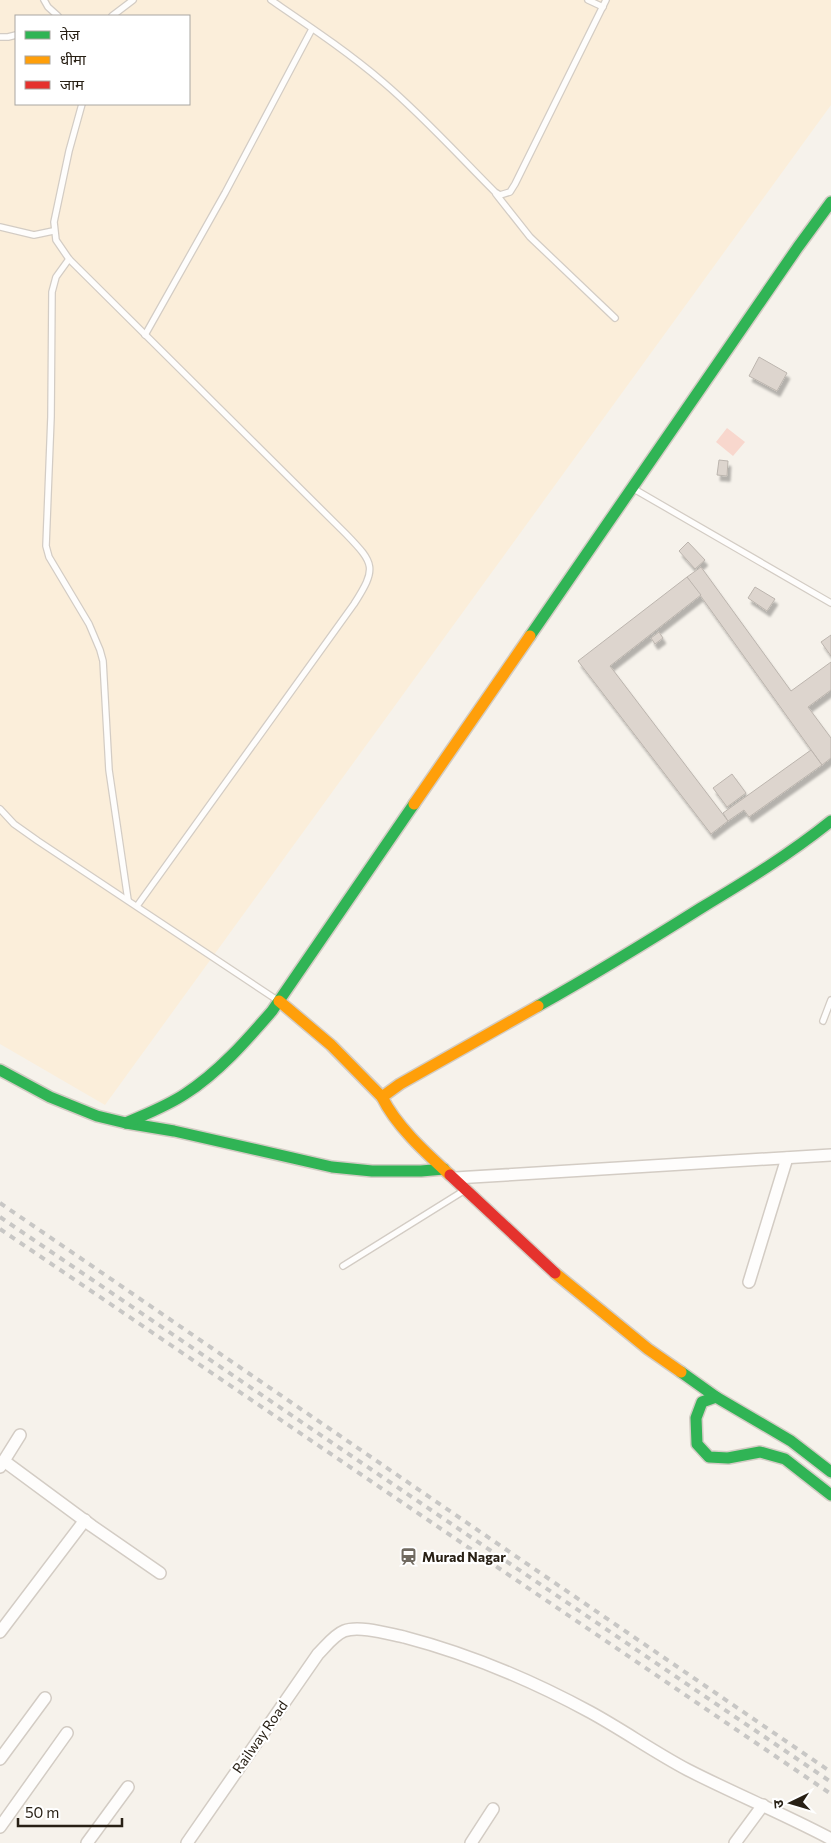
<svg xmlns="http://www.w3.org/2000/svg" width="831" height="1843" font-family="Commissioner,'Noto Sans Devanagari',sans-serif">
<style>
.built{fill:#fbeeda;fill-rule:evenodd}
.green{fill:#f8d7cd}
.building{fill:#ddd5ce;stroke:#bcb5ae;filter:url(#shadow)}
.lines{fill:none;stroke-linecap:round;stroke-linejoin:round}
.lane-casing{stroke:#d3ccc4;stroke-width:8}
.street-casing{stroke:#d3ccc4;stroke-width:14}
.fast-casing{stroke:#d3ccc4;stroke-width:14}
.slow-casing{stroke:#d3ccc4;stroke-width:14}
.jam-casing{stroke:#d3ccc4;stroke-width:14}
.lane{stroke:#fefdfc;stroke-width:5.5}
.street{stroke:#fefdfc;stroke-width:11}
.fast{stroke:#30b455;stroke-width:11}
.slow{stroke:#ff9f0a;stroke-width:11}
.jam{stroke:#e5322d;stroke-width:11}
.rail{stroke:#c8c7c5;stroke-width:4;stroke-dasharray:6 6;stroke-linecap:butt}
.labels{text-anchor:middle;stroke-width:4.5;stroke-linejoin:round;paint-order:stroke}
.poi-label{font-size:14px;font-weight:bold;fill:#282015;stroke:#fff;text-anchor:start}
.street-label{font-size:14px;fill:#282015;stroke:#fff}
</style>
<defs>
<filter id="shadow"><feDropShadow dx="3" dy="5.5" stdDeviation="1" flood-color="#0004"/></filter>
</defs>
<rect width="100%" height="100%" fill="#f6f2eb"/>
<path class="built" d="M0,0h831v105l-726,1000 -105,-61zM16,16h173v88h-173z"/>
<polygon class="green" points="727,428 745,442 733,456 716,442"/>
<g class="building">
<polygon points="759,357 787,373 777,391 749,376"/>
<polygon points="719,460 728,461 727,476 717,475"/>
<polygon points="688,542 705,560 695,569 679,551"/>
<polygon points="701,567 791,691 831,662 831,690 808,707 831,738 831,758 822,765 687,577"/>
<polygon points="687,577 701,595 610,666 728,821 711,834 578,661"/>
<polygon points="755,587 775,599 767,611 748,598"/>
<polygon points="659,632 663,638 655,644 651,638"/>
<polygon points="831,635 831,656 821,642"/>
<polygon points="811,750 822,765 749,817 744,810 728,821 723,813"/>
<polygon points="732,774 746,793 727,807 713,788"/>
</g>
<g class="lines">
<defs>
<g id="lane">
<polyline points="44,0 48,7 58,16"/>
<path d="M271,0c38,26 77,52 112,82 40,34 75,73 112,110l5,3 10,-3 5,-8 91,-184"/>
<polyline points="588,0 603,7"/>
<polyline points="112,16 133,0"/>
<polyline points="0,37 8,37 16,35"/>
<path d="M82,104l-13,47 -15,71 2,18 13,19 277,275c29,30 31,34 8,70l-217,302"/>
<polyline points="496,194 530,237 615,318"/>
<polyline points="0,227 34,235 53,231"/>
<polyline points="69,259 56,277 52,292 51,417 46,546 49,557 89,624 100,650 103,661 109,770 128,900"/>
<polyline points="145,335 225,193 312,29"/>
<polyline points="634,489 831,603"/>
<polyline points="0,809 14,824 38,841 277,1000"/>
<polyline points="823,1021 831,1000"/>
<polyline points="343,1266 465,1190"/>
</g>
<g id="street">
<polyline points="455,1178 831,1155"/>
<polyline points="749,1282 787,1158"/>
<polyline points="4,1461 92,1526 160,1573"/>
<polyline points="0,1467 20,1435"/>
<polyline points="0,1632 85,1520"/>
<polyline points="0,1759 45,1698"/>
<polyline points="0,1827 67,1733"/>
<polyline points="87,1843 128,1787"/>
<path d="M187,1843l131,-189c8,-8 16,-19 26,-23 15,-6 45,3 60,6 65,17 127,43 186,75 33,18 64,40 98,58 47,24 96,44 143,69"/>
<polyline points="471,1843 493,1809"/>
<polyline points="735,1843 763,1805"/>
</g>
<g id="fast">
<polyline points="530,636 798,247 831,202"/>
<path d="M538,1006c55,-31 109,-64 163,-98 45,-27 89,-54 130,-87"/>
<polyline points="0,1070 50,1097 97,1116 126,1123 174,1131 332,1167 372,1171 421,1171 444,1169"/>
<path d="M126,1123c20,-9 41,-17 59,-29 34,-22 61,-53 87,-83l142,-207"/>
<polyline points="681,1372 716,1397 791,1441 831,1472"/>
<polyline points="716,1397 702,1402 696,1418 697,1444 709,1457 728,1458 760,1452 785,1459 831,1495"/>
</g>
<g id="slow">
<polyline points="414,804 530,636"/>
<polyline points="279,1001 331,1045 382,1097"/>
<path d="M450,1175c-24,-22 -54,-49 -68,-78l18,-13 138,-78"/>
<polyline points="555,1273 648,1349 681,1372"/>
</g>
<polyline id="jam" points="450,1175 555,1273"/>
</defs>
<use href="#lane" class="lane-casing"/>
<use href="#street" class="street-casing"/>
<use href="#fast" class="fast-casing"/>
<use href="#slow" class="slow-casing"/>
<use href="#jam" class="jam-casing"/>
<use href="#lane" class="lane"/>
<use href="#street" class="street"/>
<use href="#fast" class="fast"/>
<use href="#slow" class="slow"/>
<use href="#jam" class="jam"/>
<g class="rail">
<polyline points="0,1203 831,1772"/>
<polyline points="0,1217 831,1782"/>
<polyline points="0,1229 831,1794"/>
</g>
</g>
<defs>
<symbol id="station-bare" viewBox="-9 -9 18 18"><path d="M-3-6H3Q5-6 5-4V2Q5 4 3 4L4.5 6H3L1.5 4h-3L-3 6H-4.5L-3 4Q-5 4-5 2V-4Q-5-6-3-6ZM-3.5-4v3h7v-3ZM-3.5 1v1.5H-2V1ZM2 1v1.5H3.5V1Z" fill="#706a60" stroke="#fff" stroke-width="2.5" paint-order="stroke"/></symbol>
</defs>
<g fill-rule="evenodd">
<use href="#station-bare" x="396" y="1544" width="25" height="25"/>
</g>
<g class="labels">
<g class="poi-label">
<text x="422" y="1562">Murad Nagar</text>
</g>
<g class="street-label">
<text transform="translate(260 1737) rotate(-55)" y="5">Railway Road</text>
</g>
</g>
<rect x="15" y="15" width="175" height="90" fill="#ffffff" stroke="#a9a6a1"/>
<rect x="25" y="31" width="25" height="8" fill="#30b455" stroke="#a9a6a1"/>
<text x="60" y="40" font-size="15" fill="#282015">तेज़</text>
<rect x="25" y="56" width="25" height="8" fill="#ff9f0a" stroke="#a9a6a1"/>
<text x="60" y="65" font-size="15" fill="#282015">धीमा</text>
<rect x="25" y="81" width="25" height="8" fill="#e5322d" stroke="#a9a6a1"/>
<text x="60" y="90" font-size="15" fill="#282015">जाम</text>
<g transform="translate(791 1803) rotate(265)" stroke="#ffffff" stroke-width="4" paint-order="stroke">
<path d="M0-4L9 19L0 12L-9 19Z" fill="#282015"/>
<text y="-8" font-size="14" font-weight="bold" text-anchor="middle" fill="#282015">उ</text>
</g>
<path d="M18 1818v8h104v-8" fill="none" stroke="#282015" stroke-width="2.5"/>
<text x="25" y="1818" font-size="15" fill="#282015" stroke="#ffffff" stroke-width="4" paint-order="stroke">50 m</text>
</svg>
